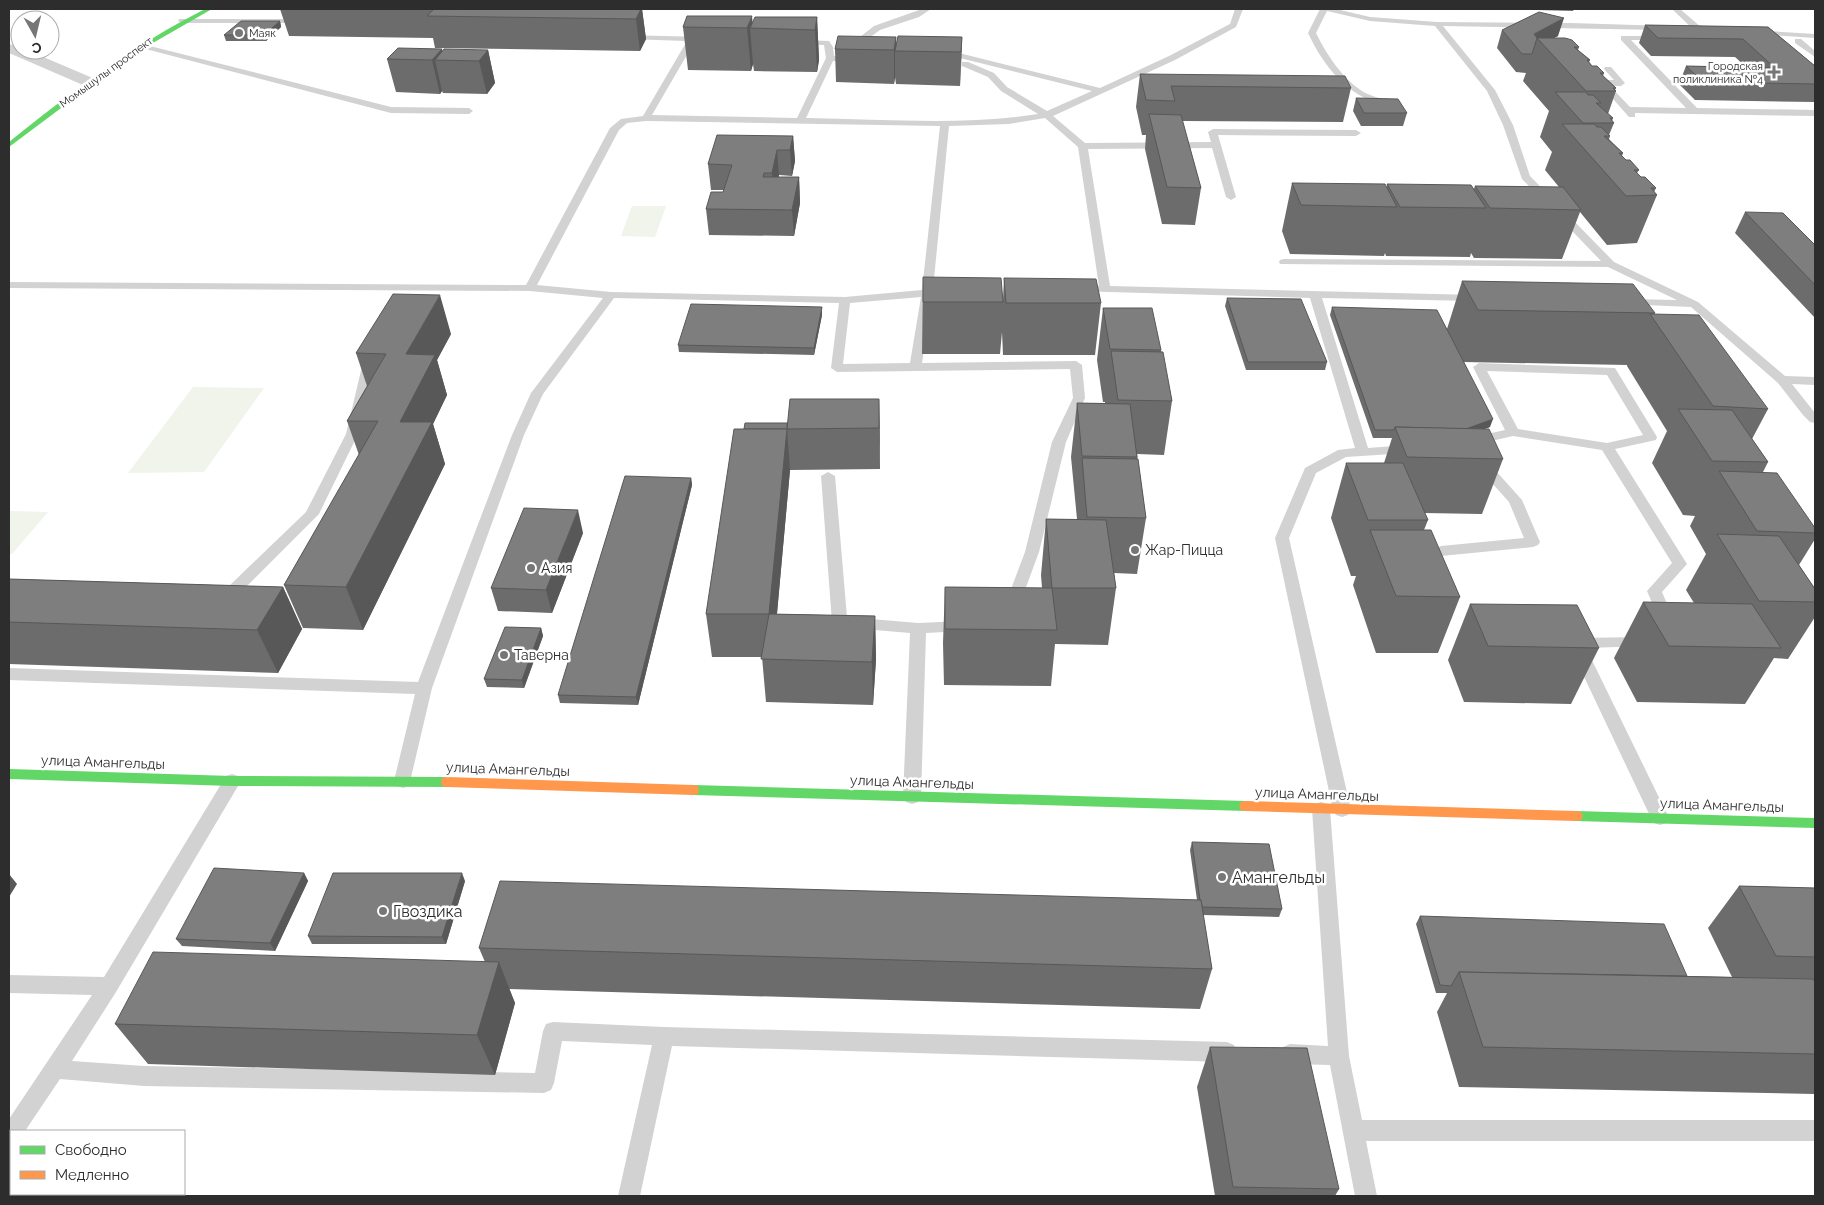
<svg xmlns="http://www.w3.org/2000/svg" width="1824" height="1205" font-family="Raleway,sans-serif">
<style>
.green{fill:#f0f4eb}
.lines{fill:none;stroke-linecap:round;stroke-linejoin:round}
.lane{fill:#d2d2d2;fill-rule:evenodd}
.street{fill:#d2d2d2;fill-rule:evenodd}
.fast{fill:#63d668;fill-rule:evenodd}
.slow{fill:#ff974d;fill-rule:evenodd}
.wall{fill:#6c6c6c}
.shaded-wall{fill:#585858}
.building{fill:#7e7e7e;stroke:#585858}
.poi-dot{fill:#767676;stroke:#fff;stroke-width:2}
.labels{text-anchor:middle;stroke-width:5;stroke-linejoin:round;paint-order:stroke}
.far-poi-label{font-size:11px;fill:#2d2d2d;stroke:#fff;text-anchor:start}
.far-street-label{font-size:11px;fill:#2d2d2d;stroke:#fff}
.poi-label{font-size:14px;fill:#2d2d2d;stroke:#fff;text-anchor:start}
.street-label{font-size:14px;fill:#2d2d2d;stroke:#fff}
.near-poi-label{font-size:16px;fill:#2d2d2d;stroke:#fff;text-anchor:start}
</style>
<rect width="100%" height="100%" fill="#fff"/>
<g class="green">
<polygon points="632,206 666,206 655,237 621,236"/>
<polygon points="193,387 264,388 204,472 128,473"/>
<polygon points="9,511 48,512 12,554 9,554"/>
</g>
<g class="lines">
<g class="lane">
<polygon points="922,9 931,9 919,17 880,30 858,46 851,44 874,26"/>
<path d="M1235,9h8l-7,18 -61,33 -122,56 32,27 126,-1 -3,-10 5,-3 143,1 5,3 -5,3 -138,-1 18,62 -5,3 -5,-3 -14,-49 -124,1 22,137 366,9 6,3 -6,3 -154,-3 46,150 39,-3 7,4 -7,4 -61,4 -30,16 -27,65 62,272 -3,5 -6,2 -6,-2 -3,-5 -58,-272 30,-70 33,-18 17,-2 -45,-150 -235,-7 -2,-2 6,-3h20l-21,-139 -33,-29 -36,6 -60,2 -16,163h9l6,3 -2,2 -14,2 -10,67 154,-2 6,4 3,33 -19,44 -27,110 -21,57 -5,1 -5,-1 -3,-4 20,-53 27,-110 21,-44 -3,-29 -233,3 -6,-4 8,-65 -225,-5 -71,96 -19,41 -92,253 -23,98 -6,2 -6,-2 -3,-5 21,-87 -406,-14v-12l409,14 94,-247 19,-42 72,-95 -73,-7 -521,-3v-6l517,3 84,-157 11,-9 22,-3 44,-75 -61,-2 -4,-2 1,-2 80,2 4,2 -4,2h-8l-43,74 145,3 29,-60 -2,-13 -28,-1 -1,-2 4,-2 30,1 4,6 1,9 22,2 4,2 -4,2 -23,-1 -27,57c77,1 156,8 232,-4l-37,-23 -13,-14 -26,-11v-4h6l26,11 13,14 40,24 45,-20 -140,-35 -12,2v-4l11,-3 149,37 69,-32 61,-32zM646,121l294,5 -18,164 -77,7 -234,-5 -74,-7 82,-155 8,-7zM921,297l-11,66 -67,1 7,-61z"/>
<path d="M1320,9h16l34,8 67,5 134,1 96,3 1,2 -4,2 -221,-4 52,64 18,35 17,51 84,86 84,40 87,74 30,1v8l-23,-1 23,29v10l-5,-1 -7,-7 -25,-32 -87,-76 -68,-3 -2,-2 6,-3 50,1 -69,-33 -328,-3 -1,-2 1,-2 4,-1 317,2 -79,-82 -19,-54 -16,-34 -52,-65 -65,-5 -43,-10 -11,22c11,22 25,44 46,58 7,5 17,6 25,10l1,2 -4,3c-37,-11 -60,-39 -76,-73z"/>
<polygon points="1672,9 1680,9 1701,27 1701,31 1695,31"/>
<polygon points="179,19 305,19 309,21 305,23 182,23 178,21"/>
<polygon points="1752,30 1815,34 1815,38 1755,34 1751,32"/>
<polygon points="1621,36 1663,36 1663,40 1631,40 1697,108 1815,110 1815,116 1635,113 1635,117 1629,117 1599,83 1603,80 1614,80 1604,69 1605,67 1611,67 1625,83 1621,86 1610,86 1630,107 1686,108 1621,40"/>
<polygon points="1795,39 1801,39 1815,51 1815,57 1795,43"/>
<polygon points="138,43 391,107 469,108 473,111 469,114 391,113 138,47"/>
<polygon points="369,358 375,362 358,434 319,514 237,596 222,598 217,597 215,593 217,589 228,587 306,512 346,434 363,362"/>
<path d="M1479,363l136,5 42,69 -1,3 -41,9 72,115 -25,28 12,28 -3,4 -5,1 -5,-1 -14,-33 25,-28 -70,-113 -89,-14 -39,9 -5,-1 -2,-3 2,-3 36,-8 -32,-63zM1487,371l120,4 36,60 -36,8 -89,-14z"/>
<polygon points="1482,460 1487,461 1522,500 1540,542 1538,545 1533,547 1441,556 1436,554 1434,551 1436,548 1441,546 1524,538 1509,502 1475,464"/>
<polygon points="828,472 835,476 847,617 918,623 963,621 968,622 971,626 968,630 963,631 926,633 921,797 918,802 912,804 906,802 903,797 910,633 840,627 835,626 832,622 821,476"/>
<polygon points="1643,637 1648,638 1651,642 1648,646 1586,648 1669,818 1666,823 1660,825 1654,823 1651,818 1568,643 1571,639 1576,638"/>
<polygon points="232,774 238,776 241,781 238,786 116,992 72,1061 144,1066 535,1073 543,1031 546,1024 553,1022 664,1027 1227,1042 1234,1045 1237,1052 1234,1059 1227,1062 672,1046 640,1196 618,1196 652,1045 562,1041 554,1083 551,1090 544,1093 144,1086 60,1079 25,1131 11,1131 11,1141 9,1140 9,1119 92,995 9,993 9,975 104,977 226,776"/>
<polygon points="1321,802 1327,804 1330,809 1349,1056 1362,1120 1815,1120 1815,1141 1366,1141 1377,1196 1355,1196 1330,1065 1290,1064 1283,1061 1280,1054 1283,1047 1290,1044 1328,1046 1312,809 1315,804"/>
</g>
<polygon class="street" points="9,44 20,47 20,50 27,50 95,79 97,82 95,85 83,85 9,53"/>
<g class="fast">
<path d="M205,9h7l-80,46 -123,92v-5c62,-50 125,-97 196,-133z"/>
<polygon points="9,769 232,776 447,777 452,778 453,782 452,786 447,787 232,786 9,779"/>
<polygon points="693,785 1246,801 1251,802 1253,806 1251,810 1246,811 693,795 688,794 687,790 688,786"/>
<polygon points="1576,811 1815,818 1815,828 1576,821 1571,820 1569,816 1571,812"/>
</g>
<g class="slow">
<polygon points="447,777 693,785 698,786 699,790 698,794 693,795 447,787 442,786 441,782 442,778"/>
<polygon points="1246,801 1576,811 1581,812 1583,816 1581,820 1576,821 1246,811 1241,810 1239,806 1241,802"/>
</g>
</g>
<g class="wall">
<polygon points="280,9 642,9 646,39 640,51 435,48 433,38 289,36"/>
<polygon points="1536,9 1574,9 1573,11 1537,10"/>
<polygon points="817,17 819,60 817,72 754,71 753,64 751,71 688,70 683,27 752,23"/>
<polygon points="280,21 281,27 266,41 226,41 224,35"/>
<polygon points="1645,25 1768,27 1815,66 1815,102 1695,100 1679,84 1686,66 1746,67 1735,57 1651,56 1639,43"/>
<polygon points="1502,30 1558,36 1554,38 1579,47 1578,50 1590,60 1589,62 1592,66 1604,73 1603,76 1616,88 1615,90 1616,91 1608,114 1613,118 1612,121 1614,123 1609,135 1610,136 1609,139 1623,153 1622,156 1626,160 1639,170 1637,173 1641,177 1656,188 1654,192 1657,195 1637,243 1607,245 1580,212 1562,259 1474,258 1471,253 1470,257 1386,256 1385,253 1384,256 1290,254 1282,231 1292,183 1387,187 1387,184 1474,189 1475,186 1559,187 1545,170 1552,152 1540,137 1549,111 1523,81 1526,73 1516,72 1497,48"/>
<polygon points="896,37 896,45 962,37 960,86 896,84 895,77 894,84 836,82 835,49"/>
<polygon points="442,49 442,51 488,50 495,83 487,94 443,93 442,91 440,94 396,92 387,59"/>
<polygon points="1140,74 1351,88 1343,122 1182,121 1201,188 1195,225 1162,224 1145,149 1146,135 1142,135 1136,107"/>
<polygon points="1356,98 1407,113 1403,126 1361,126 1353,111"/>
<polygon points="793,136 795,161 792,176 779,175 779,177 799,177 800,203 794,236 709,235 706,209 723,192 724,190 711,190 708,164"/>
<polygon points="1745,212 1815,245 1815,318 1735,233"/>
<polygon points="923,277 1003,300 1004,278 1101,303 1095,355 1003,355 1002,332 1000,354 922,354"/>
<polygon points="1462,281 1655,313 1654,314 1768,409 1752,439 1768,462 1763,472 1815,528 1815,539 1799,565 1815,589 1815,617 1788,659 1774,658 1745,704 1637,702 1614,658 1643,602 1694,603 1686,590 1706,554 1690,526 1695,516 1683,515 1652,463 1667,431 1627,366 1627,365 1464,362 1490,427 1484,429 1503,459 1482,514 1424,513 1428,520 1424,530 1460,597 1438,653 1376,653 1353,585 1356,576 1351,576 1331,518 1346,463 1384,463 1392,438 1373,438 1330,315 1332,307 1447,329"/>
<polygon points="1227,298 1327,362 1325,370 1246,370 1225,306"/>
<polygon points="1103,308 1161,350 1172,401 1164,455 1137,454 1146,518 1137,574 1114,573 1116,588 1108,645 1055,644 1051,686 944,685 943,643 945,587 1042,588 1041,575 1046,519 1077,519 1071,457 1077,403 1105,403 1105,402 1103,402 1097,360"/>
<polygon points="822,315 814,355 679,352 678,345"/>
<polygon points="451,334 437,360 447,395 433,424 445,464 363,630 303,628 284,585 359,455 347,421 367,386 356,353"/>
<polygon points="879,399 880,469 790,470 777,614 875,616 876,659 873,705 766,702 762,657 712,657 706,614 744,429 787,423"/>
<polygon points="691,478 692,485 638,705 560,703 558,695"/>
<polygon points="583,533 552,613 498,611 491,588"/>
<polygon points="9,579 283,587 302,629 278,673 9,664"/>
<polygon points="1470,604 1599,648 1571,704 1464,702 1448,660"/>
<polygon points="541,628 543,636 524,688 487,687 484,679"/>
<polygon points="1192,842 1282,909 1279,917 1203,915 1212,969 1200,1009 509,989 515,1003 495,1075 148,1064 115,1024 485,962 479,948 1197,900 1190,850"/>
<polygon points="304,873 308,881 275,951 182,946 176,939"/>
<polygon points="465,881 446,944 312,944 308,936"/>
<polygon points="1739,886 1815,888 1815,1094 1459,1087 1437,1012 1447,993 1436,993 1416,924 1420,916 1687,976 1732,977 1708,928"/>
<polygon points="1210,1047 1339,1189 1335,1196 1215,1196 1197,1087"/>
</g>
<g class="shaded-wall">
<polygon points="641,9 642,9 646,39 640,51 636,19"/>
<polygon points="752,16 753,28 750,28 753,64 751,71 747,28"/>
<polygon points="817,17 819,60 817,72 815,30"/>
<polygon points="1564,18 1558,36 1542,44 1534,34"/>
<polygon points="280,21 281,27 266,41 264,35"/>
<polygon points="896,37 897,51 895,51 895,77 894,84 894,50"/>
<polygon points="962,37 961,70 960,86 961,52"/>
<polygon points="442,49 444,60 435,60 442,91 440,94 432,60"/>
<polygon points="488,50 495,83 487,94 479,61"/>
<polygon points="793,136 795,161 792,176 790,150"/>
<polygon points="777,150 779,175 774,199 772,173"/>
<polygon points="799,177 800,203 794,236 792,210"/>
<polygon points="440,295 451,334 437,360 447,395 433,424 445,464 363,630 346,587 400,422 406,354"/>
<polygon points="822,307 822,315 814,355 814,348"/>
<polygon points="879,399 880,440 880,469 879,428"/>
<polygon points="1493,419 1490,427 1456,439 1459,431"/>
<polygon points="787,429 790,470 773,657 769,614"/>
<polygon points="691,478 692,485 638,705 636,697"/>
<polygon points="578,510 583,533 552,613 546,590"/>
<polygon points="283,587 302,629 278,673 257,630"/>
<polygon points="875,616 876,659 873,705 872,662"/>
<polygon points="541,628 543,636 524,688 522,680"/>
<polygon points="304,873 308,881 275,951 270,943"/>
<polygon points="462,873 465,881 446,944 442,937"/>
<polygon points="9,874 17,884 9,897"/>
<polygon points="499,962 515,1003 495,1075 477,1035"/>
</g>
<g class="building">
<polygon points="434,9 641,9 636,19 427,16"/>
<polygon points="1539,12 1564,18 1534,34 1537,38 1532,54 1522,54 1502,30"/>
<polygon points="687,16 752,16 747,28 683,27"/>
<polygon points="755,17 817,17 815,30 750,28"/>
<polygon points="241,21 280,21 264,35 224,35"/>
<polygon points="1645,25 1768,27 1815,66 1815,84 1703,82 1686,66 1775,68 1743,39 1658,38"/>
<polygon points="838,36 896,37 894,50 835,49"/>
<polygon points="898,36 962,37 961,52 895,51"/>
<polygon points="1537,38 1565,38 1572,40 1579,47 1574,47 1590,60 1587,60 1592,66 1597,66 1604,73 1600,73 1616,88 1613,88 1616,91 1586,91"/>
<polygon points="398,48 442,49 432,60 387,59"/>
<polygon points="444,49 488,50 479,61 435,60"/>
<polygon points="1140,74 1345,76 1351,88 1171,86 1175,101 1146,100"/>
<polygon points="1555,92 1586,92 1588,95 1593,95 1601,103 1596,103 1613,118 1610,118 1614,123 1583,123"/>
<polygon points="1356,98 1398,99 1407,113 1364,113"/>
<polygon points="1149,114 1181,115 1201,188 1167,187"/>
<polygon points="1562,124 1594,124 1597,127 1601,127 1610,136 1604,136 1623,153 1619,153 1626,160 1630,160 1639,170 1634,170 1641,177 1645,177 1656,188 1651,188 1657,195 1626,196"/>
<polygon points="717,135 793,136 790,150 777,150 772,173 764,173 763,177 799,177 792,210 706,209 711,192 723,192 732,165 708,164"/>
<polygon points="1292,183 1385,184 1397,207 1301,205"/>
<polygon points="1387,184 1471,185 1486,208 1400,207"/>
<polygon points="1475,186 1563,187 1581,210 1490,208"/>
<polygon points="1745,212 1783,213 1815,245 1815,285"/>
<polygon points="923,277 1001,278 1003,302 923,302"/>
<polygon points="1004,278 1096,279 1101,303 1006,303"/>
<polygon points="1462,281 1633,284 1655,313 1478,310"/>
<polygon points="393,294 440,295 406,354 435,355 400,422 432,422 346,587 284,585 378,421 347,421 386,354 356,353"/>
<polygon points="1227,298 1301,299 1327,362 1248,362"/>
<polygon points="691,304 822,307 814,348 678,345"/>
<polygon points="1332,307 1437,310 1493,419 1466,429 1395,427 1394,430 1375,430"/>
<polygon points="1103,308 1152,308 1161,350 1110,349"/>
<polygon points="1650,314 1699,315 1768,409 1713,406"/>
<polygon points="1111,351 1163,352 1172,401 1118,400"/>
<polygon points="790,399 879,399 879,428 787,429"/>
<polygon points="1077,403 1130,404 1137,457 1082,456"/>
<polygon points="1678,409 1732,410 1768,462 1712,461"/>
<polygon points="745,423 787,423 787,429 744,429"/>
<polygon points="1395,427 1489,429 1503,459 1407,457"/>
<polygon points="734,429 787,429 769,614 706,614"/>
<polygon points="1082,458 1138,459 1146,518 1087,517"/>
<polygon points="1346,463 1403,463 1428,520 1368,520"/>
<polygon points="1719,471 1777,473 1815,528 1815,533 1757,531"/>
<polygon points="625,476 691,478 636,697 558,695"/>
<polygon points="524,508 578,510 546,590 491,588"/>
<polygon points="1046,519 1106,520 1116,588 1052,588"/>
<polygon points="1370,530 1431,530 1460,597 1396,596"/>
<polygon points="1717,534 1779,536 1815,589 1815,602 1759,601"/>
<polygon points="9,579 283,587 257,630 9,622"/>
<polygon points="945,587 1052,588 1057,630 945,629"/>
<polygon points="1643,602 1752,604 1781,648 1669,646"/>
<polygon points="1470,604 1577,605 1599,648 1488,646"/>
<polygon points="769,614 875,616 872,662 761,659"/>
<polygon points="505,627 541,628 522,680 484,679"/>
<polygon points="1192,842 1269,844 1282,909 1202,907 1201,900 1200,900"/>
<polygon points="214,868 304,873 270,943 176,939"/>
<polygon points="333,873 462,873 442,937 308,936"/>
<polygon points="500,881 1201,900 1212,969 479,948"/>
<polygon points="1739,886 1815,888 1815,957 1776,956"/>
<polygon points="1420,916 1664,924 1687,976 1459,972 1451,986 1440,985"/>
<polygon points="153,952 499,962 477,1035 115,1024"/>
<polygon points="1459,972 1813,979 1815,982 1815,1054 1483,1047"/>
<polygon points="1210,1047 1307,1048 1339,1189 1233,1187"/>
</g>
<g class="poi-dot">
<circle cx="239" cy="33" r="5"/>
<path d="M1771.5 64.5h5v5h5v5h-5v5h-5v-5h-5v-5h5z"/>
<circle cx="1135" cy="550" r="5"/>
<circle cx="531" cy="568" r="5"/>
<circle cx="504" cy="655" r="5"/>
<circle cx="1222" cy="877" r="5"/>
<circle cx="383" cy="911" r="5"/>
</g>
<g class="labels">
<g class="far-poi-label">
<text x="249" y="37">Маяк</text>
<text x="1763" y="70" text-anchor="end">Городская<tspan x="1763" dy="13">поликлиника №4</tspan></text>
</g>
<g class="far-street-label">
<text transform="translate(106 72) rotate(-36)" y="4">Момышулы проспект</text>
</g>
<g class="poi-label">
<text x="1145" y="555">Жар-Пицца</text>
<text x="541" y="573">Азия</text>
<text x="514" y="660">Таверна</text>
</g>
<g class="street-label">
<text transform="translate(103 762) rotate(2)" y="5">улица Амангельды</text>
<text transform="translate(508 769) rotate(2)" y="5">улица Амангельды</text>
<text transform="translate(912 782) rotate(2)" y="5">улица Амангельды</text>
<text transform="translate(1317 794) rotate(2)" y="5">улица Амангельды</text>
<text transform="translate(1722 805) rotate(2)" y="5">улица Амангельды</text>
</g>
<g class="near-poi-label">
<text x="1232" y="883">Амангельды</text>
<text x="393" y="917">Гвоздика</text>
</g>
</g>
<rect width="1824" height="1205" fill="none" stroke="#2d2d2d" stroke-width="20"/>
<rect x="10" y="1130" width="175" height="65" fill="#ffffff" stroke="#ababab"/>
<rect x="20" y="1146" width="25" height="8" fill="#63d668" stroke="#ababab"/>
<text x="55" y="1155" font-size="15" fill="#2d2d2d">Свободно</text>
<rect x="20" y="1171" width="25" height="8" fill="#ff974d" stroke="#ababab"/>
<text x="55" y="1180" font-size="15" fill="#2d2d2d">Медленно</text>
<g transform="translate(35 35) rotate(172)"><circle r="24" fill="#ffffff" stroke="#ababab"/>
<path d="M0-4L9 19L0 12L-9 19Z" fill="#767676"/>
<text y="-8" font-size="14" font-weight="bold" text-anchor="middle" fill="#2d2d2d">С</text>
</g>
</svg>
